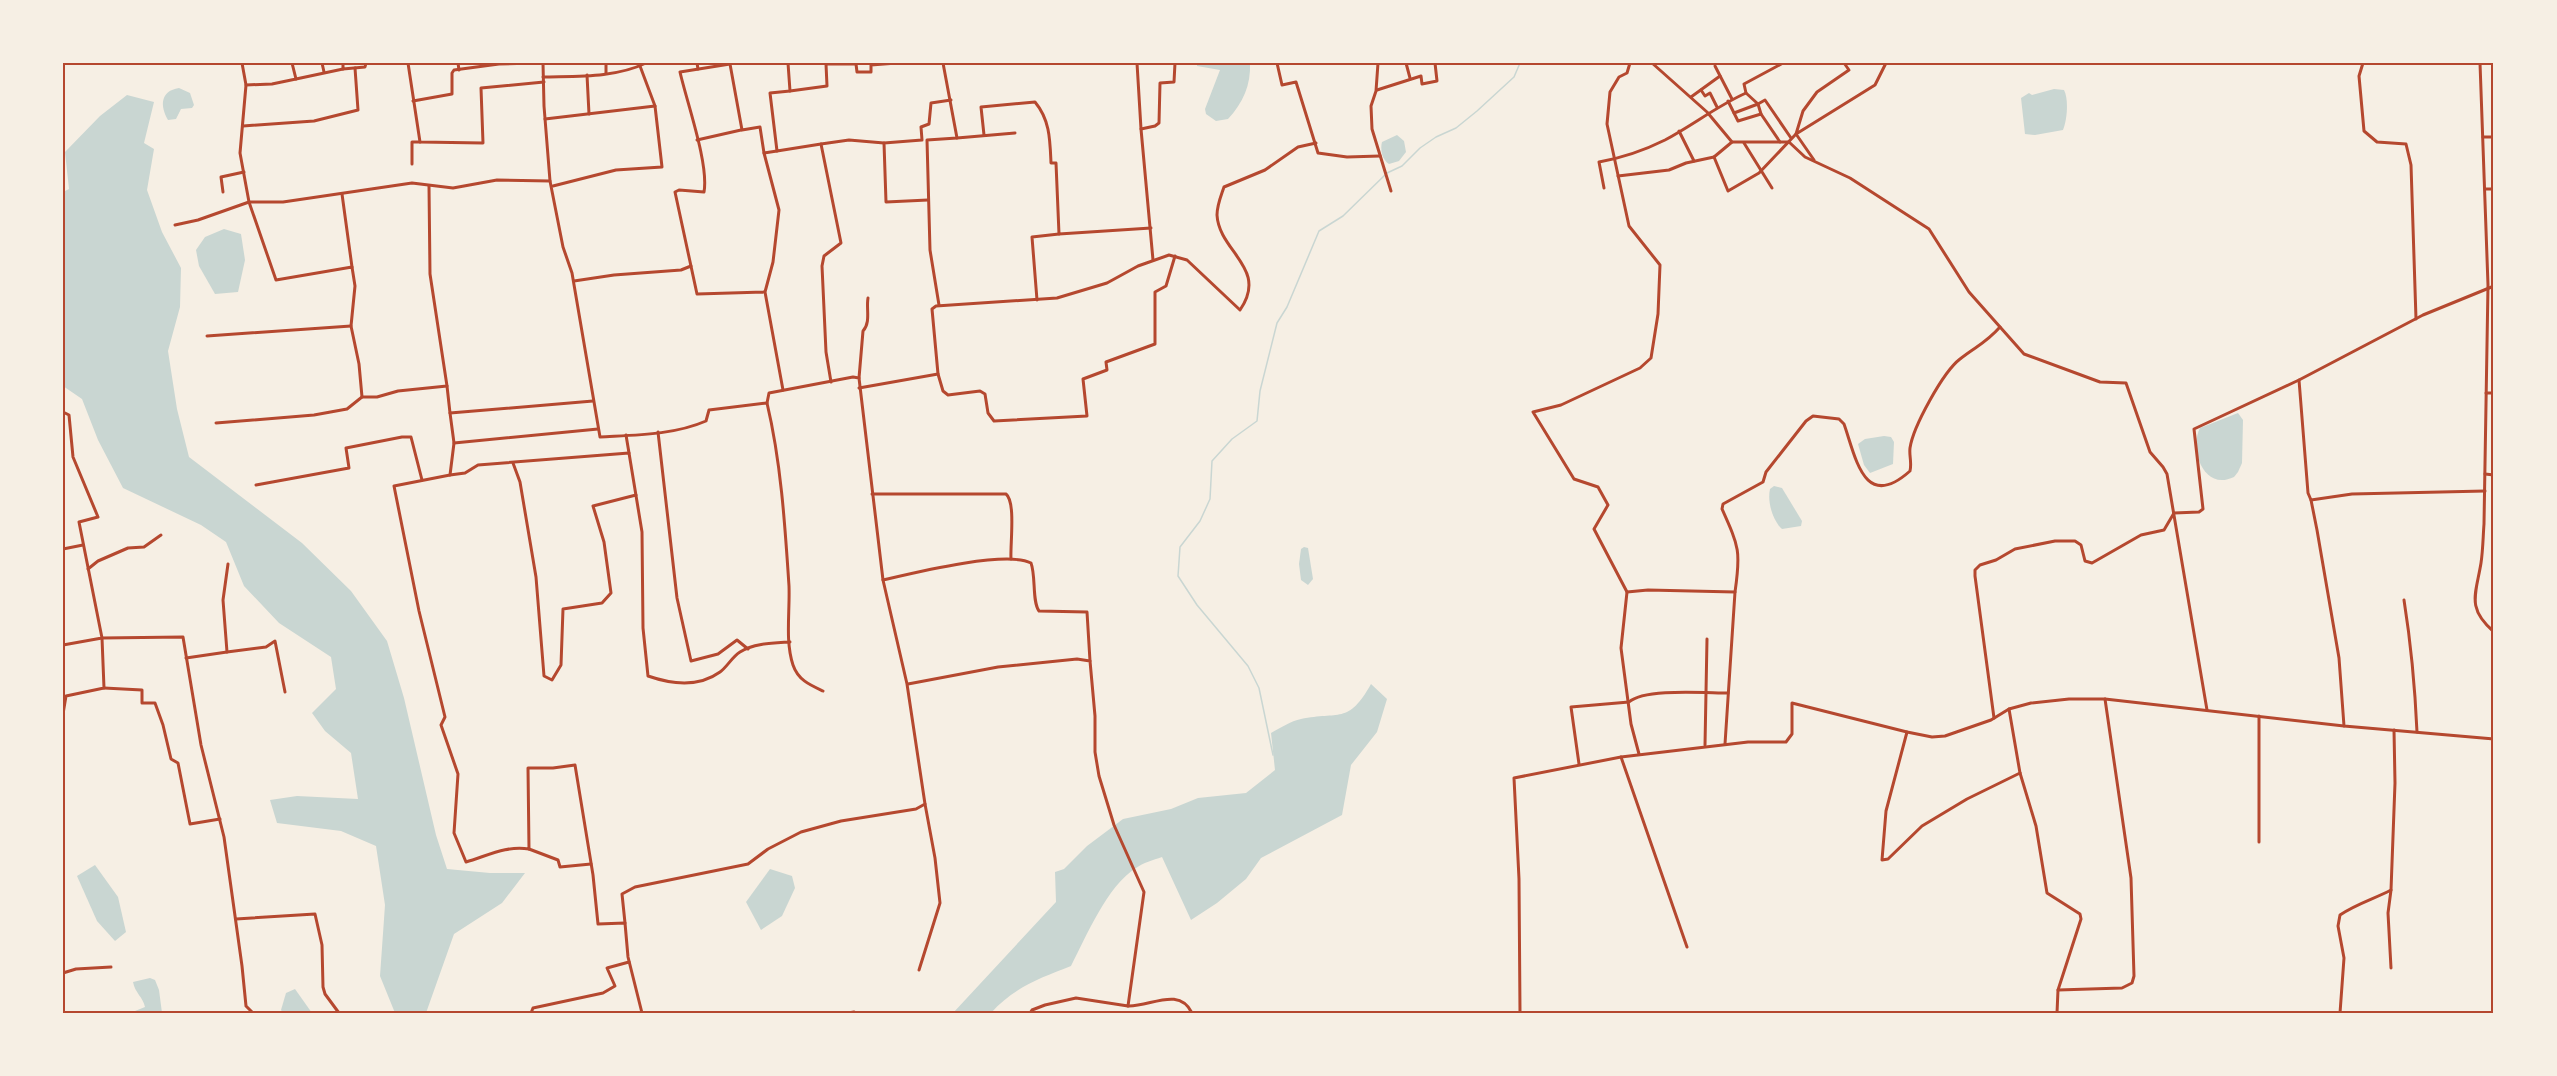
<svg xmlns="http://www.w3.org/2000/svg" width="2557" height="1076" font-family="'PT Sans Narrow',sans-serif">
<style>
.water{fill:#c9d6d2}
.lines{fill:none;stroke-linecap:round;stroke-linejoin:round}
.stream{stroke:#c9d6d2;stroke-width:1.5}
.minor{stroke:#b5482f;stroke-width:3}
.neatline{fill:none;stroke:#b5482f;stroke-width:2}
</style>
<rect width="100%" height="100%" fill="#f6efe4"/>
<g class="water">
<path d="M1197,63h53c1,22 -7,40 -22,56l-12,2 -10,-7 -1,-5 15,-39 -23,-4z"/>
<path d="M179,88l11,5 4,12 -2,3 -11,1 -5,10 -8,1c-8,-14 -8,-29 11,-32z"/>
<path d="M2054,89l10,1c5,9 3,31 -1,40l-28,5 -10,-1 -4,-36 8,-5 3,2z"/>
<polygon points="127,95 154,102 144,143 154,149 147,190 162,232 181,268 180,307 168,351 177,409 189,457 302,543 351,591 387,641 404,698 436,835 447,869 490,873 525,873 502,903 454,934 426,1013 395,1013 380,976 385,905 376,846 341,831 277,823 270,800 297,796 358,799 351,753 325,731 312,713 336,689 331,657 279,623 244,586 226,542 201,525 123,488 98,440 82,399 63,386 63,192 69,189 65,152 100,116"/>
<path d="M1397,135l7,6 2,11 -7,9 -10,3c-7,-4 -9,-15 -7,-22z"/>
<polygon points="224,229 241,234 245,260 238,292 215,294 199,266 196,250 205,237"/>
<path d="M2238,413l5,7 -1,43 -4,9 -4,5c-31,15 -45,-29 -34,-49z"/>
<polygon points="1884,436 1891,437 1894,442 1893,464 1870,473 1864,465 1858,444 1865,439"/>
<path d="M1774,486l8,2 20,33 -1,5 -19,3c-9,-8 -15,-27 -12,-40z"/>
<polygon points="1304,547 1308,548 1313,579 1308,585 1301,580 1299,564 1301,549"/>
<path d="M1371,684l16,15 -10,33 -26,33 -9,50 -81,43 -15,21 -29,24 -26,17 -29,-63c-9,3 -19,6 -26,11 -29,18 -50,69 -65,98 -31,12 -58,22 -80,47h-38l103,-111 -1,-30 9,-3 23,-23 36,-27 48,-10 27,-11 48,-5 29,-23 -4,-37c9,-5 20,-12 30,-14 38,-8 47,6 70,-35z"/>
<polygon points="95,865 118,897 126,932 115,941 97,921 77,876"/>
<polygon points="770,869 792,876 795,888 782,916 761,930 746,902"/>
<path d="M150,978l5,2 4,10 3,23h-32l15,-6c-2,-10 -10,-14 -12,-25z"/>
<polygon points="295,989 312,1013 283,1013 281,1010 286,993"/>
</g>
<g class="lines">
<polyline class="stream" points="1273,755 1259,688 1248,666 1197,605 1178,576 1180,547 1200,521 1210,499 1212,461 1232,439 1257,421 1260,391 1277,323 1287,307 1319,231 1343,216 1387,173 1402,166 1420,148 1436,137 1456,128 1477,111 1514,77 1520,63"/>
<g class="minor">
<path d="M242,63l4,22 -6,68 9,49h34l129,-19 41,5 44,-8 53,1 13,66 9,26 28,164c35,-2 74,-2 106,-16l3,-11 58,-7c14,59 18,122 22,183 1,26 -4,55 4,79 5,15 17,20 30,26"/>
<polyline points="322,63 324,72"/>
<polyline points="343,63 343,69 365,67 366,63"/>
<polyline points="408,63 420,142 483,143 481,88 544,82"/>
<polyline points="458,63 459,70"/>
<polyline points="543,63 544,106 550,181"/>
<polyline points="697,63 698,69"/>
<polyline points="788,63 790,91 770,93 777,151 821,144 841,243 824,256 822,266 826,352 831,382"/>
<polyline points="1137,63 1141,129"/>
<polyline points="1277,63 1282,85 1296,82 1318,153 1347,157 1380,156"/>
<polyline points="1378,63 1376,91 1371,106 1372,129 1391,191"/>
<polyline points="1406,63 1410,78"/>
<polyline points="1630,63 1627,73 1619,77 1610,92 1607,124 1629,226 1660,265 1658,314 1651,358 1640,368 1561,405 1533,412 1574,479 1598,487 1608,505 1594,529 1627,592 1621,648 1631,724 1639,754"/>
<polyline points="1652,63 1707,112 1732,142 1789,142 1805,157 1850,178 1929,229 1969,292 2024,354 2100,382 2126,383 2150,452 2163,467 2167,474 2207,710"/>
<polyline points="1844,63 1849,70 1817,92 1803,111 1796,134 1875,85 1886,63"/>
<polyline points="2363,63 2359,76 2364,131 2377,142 2406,144 2411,165 2416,319"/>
<path d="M2480,63l8,222 -4,239c-1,13 -1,26 -3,39 -5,31 -15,45 13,69"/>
<polyline points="856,64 857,72 871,72 871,65 897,63"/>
<polyline points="640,66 655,106"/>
<polyline points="1715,66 1732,99"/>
<polyline points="606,73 606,63"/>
<polyline points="587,75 589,114"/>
<path d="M543,77c34,-1 72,1 103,-14"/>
<polyline points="296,79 343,69"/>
<polyline points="246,85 272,84 296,79 292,63"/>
<polyline points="1377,90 1421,76 1422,84 1437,81 1435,63"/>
<polyline points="1701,90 1705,96 1710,93 1717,107"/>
<polyline points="790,91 827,86 826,64 856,64"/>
<polyline points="1746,93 1758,104 1765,100 1791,138"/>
<polyline points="1691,97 1720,76"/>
<polyline points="413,101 452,94 452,73 454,70 499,64 535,63"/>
<polyline points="1728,101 1738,121 1761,114 1780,142"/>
<polyline points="1734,113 1758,104 1761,114"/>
<polyline points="545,119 655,106 662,167 616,170 553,186"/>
<polyline points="243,126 314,121 358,110 355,68"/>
<polyline points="1679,131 1694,161"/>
<path d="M984,135l-3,-28 54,-5c15,18 15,38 16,61h5l3,71 92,-6"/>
<polyline points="2483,137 2494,137"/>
<polyline points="957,138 1015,133"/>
<polyline points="697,140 741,130"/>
<polyline points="1732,142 1714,157 1728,191 1759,173 1796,134 1814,160"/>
<polyline points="1744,143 1772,188"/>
<polyline points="821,144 849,140 884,143"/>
<polyline points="764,153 777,151"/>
<polyline points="412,164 412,142 420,142"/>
<polyline points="1618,176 1669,170 1686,163 1714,157"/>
<path d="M1604,188l-5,-26c22,-4 46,-12 66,-22 28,-15 52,-34 81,-47l-2,-9 39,-21"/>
<polyline points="2485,189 2494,189"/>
<polyline points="223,192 221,177 244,172"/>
<polyline points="342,194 352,267"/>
<polyline points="928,200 886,202 884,143 922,140 921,127 929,124 931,103 951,100"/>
<polyline points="175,225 198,220 249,202 276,280 352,267 355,286 351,326 359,364 362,397 377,397 398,391 447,386 430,274 429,186"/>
<polyline points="1153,260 1141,129 1155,126 1159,123 1160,83 1174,82 1175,63"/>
<polyline points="574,281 614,275 681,270 691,266"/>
<path d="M765,292l8,-30 6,-52 -15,-57 -4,-26 -18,3 -12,-66 -50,8c7,31 29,92 24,120l-25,-2 -4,2 22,102 68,-2 18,98"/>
<polyline points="1037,300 1032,237 1059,234"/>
<polyline points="939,305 930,250 927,140 957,138 943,63"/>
<polyline points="207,336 351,326"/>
<path d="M938,374l-6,-65 4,-3 121,-8 50,-15 31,-17 31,-11 18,5 53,50c29,-42 -21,-58 -23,-95 0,-10 4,-19 7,-28l41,-17 33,-23 18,-4"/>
<path d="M859,378l4,-47c8,-9 3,-22 5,-33"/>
<polyline points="2299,380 2308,493 2311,500 2317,530 2339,658 2344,726"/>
<polyline points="447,386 450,413 593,401"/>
<polyline points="859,388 938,374 943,391 948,395 980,391 985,394 988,413 994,421 1087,416 1083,379 1107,370 1106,362 1155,344 1155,292 1166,286 1175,256"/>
<polyline points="2486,393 2494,393"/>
<polyline points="63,412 69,415 73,457 98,517 79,522 102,638 63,645"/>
<path d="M450,413l4,30 -4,32 -56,11 25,125 26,106 -4,8 17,49 -4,59 12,29c21,-6 41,-17 63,-13l-1,-81h25l22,-3 18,110 5,49 27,-1 3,34 14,56"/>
<polyline points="216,423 314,415 347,409 362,397"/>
<polyline points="658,432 677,598 691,661 718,654 737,640 748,649"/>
<polyline points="626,435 629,453"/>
<polyline points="454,443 598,429"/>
<polyline points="513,463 520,482 536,577 544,676 552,680 561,665 563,609 602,603 611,593 604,542 593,506 636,495"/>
<polyline points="2485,474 2494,475"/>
<path d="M450,475l15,-2 13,-8 151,-12 13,79 1,96 5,48c23,8 50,12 72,-4 7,-5 12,-15 20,-20 14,-9 34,-9 50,-10"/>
<polyline points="256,485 349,468 346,448 402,437 411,437 422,480"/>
<path d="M872,494h134c10,8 4,51 5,65"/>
<polyline points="2311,500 2352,494 2485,491"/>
<polyline points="63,549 83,545"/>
<polyline points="88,569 98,561 128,548 144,547 161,535"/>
<path d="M883,580c30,-7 123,-30 148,-17 5,13 1,39 8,48l48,1 3,49"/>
<polyline points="1627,592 1648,590 1735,592 1725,744"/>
<path d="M1735,592c6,-41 4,-45 -13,-83l1,-5 40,-22 3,-10 40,-51 7,-5 26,3 5,5c12,34 20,88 66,47 2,-9 -1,-15 0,-23 3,-21 33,-76 50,-89 16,-13 25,-15 40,-32"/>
<path d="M2404,600c7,44 11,87 13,132"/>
<polyline points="227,652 266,647 275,641 285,692"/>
<polyline points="186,658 227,652 223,600 228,564"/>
<polyline points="908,684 998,667 1077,659 1090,661 1095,716 1095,752 1099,776 1114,825 1144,892 1128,1006 1076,998 1045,1005 1032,1010 1030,1013"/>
<polyline points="104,688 142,690 142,703 155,703 163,725 171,759 178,763 190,824 220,819"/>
<polyline points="2009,709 2020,773 2036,826 2047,893 2080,914 2081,919 2058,990 2057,1013"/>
<polyline points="63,714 66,696 104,688 102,638 183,637 201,745 224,837 242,966 246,1006 253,1013"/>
<polyline points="2259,716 2259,842"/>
<polyline points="1994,718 1975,576 1975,570 1980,565 1996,560 2015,549 2055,541 2075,541 2081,545 2085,561 2092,563 2141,535 2164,530 2174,513 2199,512 2203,509 2194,429 2299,380 2423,315 2494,286"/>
<polyline points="1907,732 1886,811 1882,860 1888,859 1922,826 1967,799 2020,773"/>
<polyline points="1705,745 1707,639"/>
<polyline points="1621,757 1687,947"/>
<path d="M1579,764l-8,-57 58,-5c15,-14 77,-9 99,-9"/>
<polyline points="529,849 558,860 560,867 591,864"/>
<polyline points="236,919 315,914 322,945 323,987 325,994 339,1013"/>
<polyline points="625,923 622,894 635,887 748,864 768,849 801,832 841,821 916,809 925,804 907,684 883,580 859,378 853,377 769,393 767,403"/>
<polyline points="2391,968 2388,913 2391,890 2395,783 2394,730"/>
<polyline points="919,970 940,903 935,858 925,804"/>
<polyline points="63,973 76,969 111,967"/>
<polyline points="2058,990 2122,988 2132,983 2134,976 2131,878 2105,699"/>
<path d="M1128,1006c22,1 51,-20 64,7"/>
<polyline points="531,1013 533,1008 603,993 615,986 607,968 629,962"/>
<polyline points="848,1013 854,1012"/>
<polyline points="1520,1013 1519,879 1514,778 1621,757 1748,742 1786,742 1792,734 1792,703 1907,732 1932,737 1945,736 1991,720 2009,709 2031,703 2069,699 2105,699 2344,726 2494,739"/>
<path d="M2340,1013l4,-55 -6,-32 2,-11c16,-11 34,-16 51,-25"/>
</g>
</g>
<rect width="2557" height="1076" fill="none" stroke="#f6efe4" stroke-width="129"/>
<rect x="64" y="64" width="2428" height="948" class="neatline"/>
</svg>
